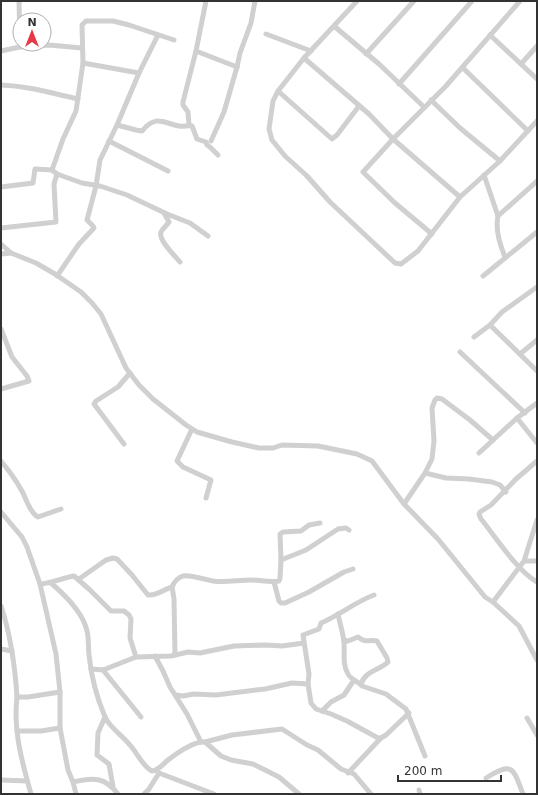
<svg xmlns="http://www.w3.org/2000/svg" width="538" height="795" font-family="'DejaVu Sans',sans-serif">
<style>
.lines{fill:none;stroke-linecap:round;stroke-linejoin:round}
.minor{stroke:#d0d0d0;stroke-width:5}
</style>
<rect width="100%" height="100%" fill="#fff"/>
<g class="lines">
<g class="minor">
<polyline points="19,1 20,47"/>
<polyline points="357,1 304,58 278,91 273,101 269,129 272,140 285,156 307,176 330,202 395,263 401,264 418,251 460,197 500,161 537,121"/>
<polyline points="334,26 379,64 424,107"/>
<polyline points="266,34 311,51"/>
<polyline points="490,35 537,79"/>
<polyline points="1,51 20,47 49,45 82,48"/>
<polyline points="196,51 237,67"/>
<polyline points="366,54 414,1"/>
<polyline points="304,58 369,114 393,139 460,197"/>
<polyline points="83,63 139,73"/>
<polyline points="521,64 537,46"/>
<polyline points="463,68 528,131"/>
<polyline points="399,84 472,1"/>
<path d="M1,85c27,1 50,8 77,14"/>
<polyline points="278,91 332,139 337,135 359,106"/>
<polyline points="431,100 460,128 500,161"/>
<path d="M117,125l19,5 6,1c14,-17 21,-8 37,-5 5,1 8,-1 13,0l5,13 9,3 1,3 3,2 8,8"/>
<polyline points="189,125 188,112 183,105 183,102 196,51 206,1"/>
<polyline points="109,141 168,171"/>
<polyline points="211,141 224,112 237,67 240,53 251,23 255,1"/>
<polyline points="52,170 63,139 76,111 83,63 82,25 86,21 113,21 129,25 174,40"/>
<path d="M484,175l14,41c-3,13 2,29 7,41"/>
<polyline points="1,187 33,183 35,169 52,170 57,174 82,183 100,186 127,195 167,214 190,223 208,236"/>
<path d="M164,213l5,9c-2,3 -6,6 -8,10 -3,8 14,24 19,30"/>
<polyline points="498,216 537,181"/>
<polyline points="1,228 56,222 54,184 57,174"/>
<polyline points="432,234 395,203 363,172 393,139 446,86 520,1"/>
<polyline points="1,244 11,253 36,263 55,274 81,292 92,303 101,314 126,368 139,385 153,399 186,425 197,432 232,442 259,448 273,448 282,445 318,446 357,454 372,461 404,504 438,539 485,597 493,602 519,626 537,660"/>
<polyline points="1,254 11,253"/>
<polyline points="57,276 79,244 94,228 93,226 87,220 96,186 100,160 117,125 139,73 158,35"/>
<polyline points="483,276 537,232"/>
<polyline points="490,325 537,371"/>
<polyline points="1,329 12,357 27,376 29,381 1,389"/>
<polyline points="474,337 490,325 502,312 537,287"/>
<polyline points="460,352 525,413"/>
<polyline points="520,354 537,340"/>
<polyline points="517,418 537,443"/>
<polyline points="192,429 177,461 183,467 211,480 206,498"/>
<polyline points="124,444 94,404 96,401 118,387 130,373"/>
<polyline points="479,453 517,418 537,403"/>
<path d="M1,461c11,13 20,25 26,41 3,6 5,12 11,15l23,-8"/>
<path d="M537,461l-21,18 -25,26 -11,7 -1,2 2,5c14,17 37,53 56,63"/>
<polyline points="425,473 446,478 469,479 492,482 500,485 506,492"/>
<polyline points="404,504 425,473 432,459 434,441 432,408 435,400 437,398 442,399 470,420 493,440"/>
<polyline points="1,512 22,537 27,547 40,584 56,654 60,692 60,728 68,770 73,782 76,794"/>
<polyline points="281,560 306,550 338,529 346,528 349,530"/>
<polyline points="524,561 537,561"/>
<path d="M79,579l27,-19 7,-2 4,1 15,16 16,20c9,1 16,-6 24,-8 2,-5 5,-9 11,-11 7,-2 22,4 30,5 13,2 25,-1 38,-1 9,0 19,3 28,1l1,-3 1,-18 -1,-26 3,-2 18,-1 8,-6 11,-2"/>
<polyline points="274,582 279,601 281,603 285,603 309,592 344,572 353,569"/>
<path d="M51,583c14,12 32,29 36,48 2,7 1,16 2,24 2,20 8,43 16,62 5,11 16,17 24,27 8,8 13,22 23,27 7,-1 11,-7 16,-11 9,-7 25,-19 37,-18l27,-7 50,-6 25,16 11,5 23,19 13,5 17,20"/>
<path d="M40,584c12,-1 22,-6 34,-8l16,14 21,21h13l5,4 2,4 -1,19 6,19"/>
<polyline points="172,587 174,599 175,655"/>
<polyline points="493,602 524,561 537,520"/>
<path d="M1,606c10,30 14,60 16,91h11l32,-5"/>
<path d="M338,614c2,10 5,19 6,28 1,11 -2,22 4,32 3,6 10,7 14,12l24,8 20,15 19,47"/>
<path d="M344,640l4,1 10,-4c9,7 10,2 19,4l10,17 1,4c-8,8 -23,9 -27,22"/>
<polyline points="1,649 12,651"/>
<polyline points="155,656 163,671 170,687 187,714 201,742"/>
<polyline points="91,669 103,670 136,657 171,656 188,652 200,653 234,646 266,645 282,646 304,643"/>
<polyline points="103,670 141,717"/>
<polyline points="308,684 311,703 316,709 331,714 347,721 378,738 381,738 386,735 409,713"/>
<path d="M176,695l7,1 11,-2 22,1 49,-6 27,-6 16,1 1,-10 -6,-39 16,-6 2,-6c19,-8 34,-21 53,-28"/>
<path d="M17,697c-4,33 5,65 14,97"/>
<polyline points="322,711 331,702 344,695 354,680"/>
<polyline points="105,717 98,733 97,755 109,764 113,787"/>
<polyline points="527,718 537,735"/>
<polyline points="17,731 41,731 60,728"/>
<polyline points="205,742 221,756 231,760 253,764 279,777 299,794"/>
<polyline points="159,773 214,794"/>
<polyline points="348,773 381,738"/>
<path d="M486,778c27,-17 27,-10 37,16"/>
<polyline points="1,780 27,781"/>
<path d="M73,782c20,-5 32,-5 45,12"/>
<polyline points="419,790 420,794"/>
<polyline points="144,794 149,789 159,773 157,771"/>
</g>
</g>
<rect width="538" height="795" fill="none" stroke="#333333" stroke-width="4"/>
<g transform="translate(32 32)"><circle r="19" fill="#ffffff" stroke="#adadad"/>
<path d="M0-3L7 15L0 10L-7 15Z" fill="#e63946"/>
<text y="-6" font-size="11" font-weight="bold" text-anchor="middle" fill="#333333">N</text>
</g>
<path d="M398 775v6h103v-6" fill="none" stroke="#333333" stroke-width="2"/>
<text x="404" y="775" font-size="12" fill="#333333" stroke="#ffffff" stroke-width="3" paint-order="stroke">200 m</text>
</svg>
